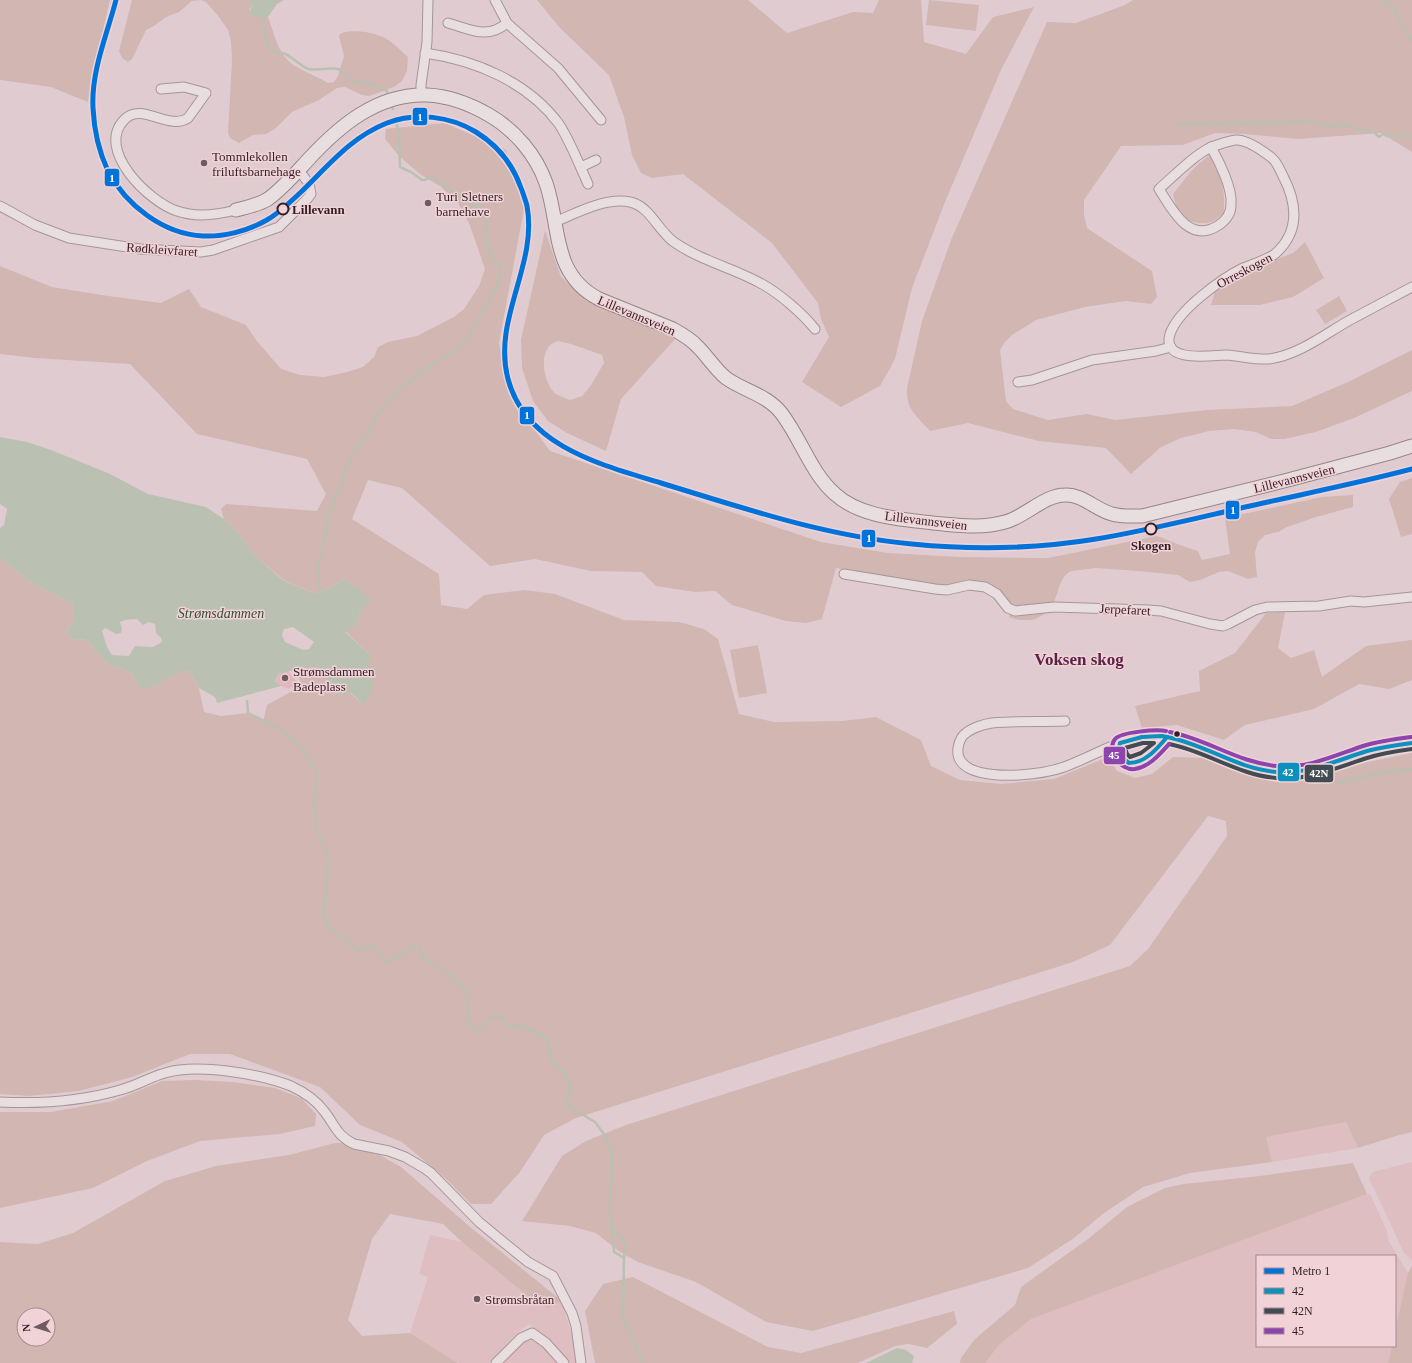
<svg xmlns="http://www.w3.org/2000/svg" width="1412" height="1363" font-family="'Times New Roman',serif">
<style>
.farmland{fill:#debec0}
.green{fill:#d1b6b2;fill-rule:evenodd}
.sand{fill:#e1b6bc}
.water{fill:#bac1b2;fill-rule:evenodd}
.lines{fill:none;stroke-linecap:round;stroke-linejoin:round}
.stream{stroke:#bac1b2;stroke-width:2.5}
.street-casing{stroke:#a59599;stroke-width:11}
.secondary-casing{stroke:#95858a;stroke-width:15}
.street{stroke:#e8dddf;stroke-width:9}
.secondary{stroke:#e8dddf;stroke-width:13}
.bus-1-casing{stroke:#f1d2d7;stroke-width:7}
.bus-2-casing{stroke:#f1d2d7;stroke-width:7}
.bus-3-casing{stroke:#f1d2d7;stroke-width:7}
.bus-1{stroke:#0c90be;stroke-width:4}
.bus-2{stroke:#424a52;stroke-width:4}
.bus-3{stroke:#8e44ad;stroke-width:4}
.metro-1-casing{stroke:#f1d2d7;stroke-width:8}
.metro-1{stroke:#0073db;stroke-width:5}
.poi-dot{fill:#6f5c62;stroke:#f1d2d7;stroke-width:1.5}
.stop-dot{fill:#f1d2d7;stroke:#321f26;stroke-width:2}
.bus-dot{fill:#321f26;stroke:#f1d2d7;stroke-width:1.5}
.labels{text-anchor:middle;stroke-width:3;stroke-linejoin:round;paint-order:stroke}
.poi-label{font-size:13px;fill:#321f26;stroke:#f1d2d7;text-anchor:start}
.stop-label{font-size:13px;font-weight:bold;fill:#321f26;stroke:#f1d2d7;text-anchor:start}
.street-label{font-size:13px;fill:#321f26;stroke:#f1d2d7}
.water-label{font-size:14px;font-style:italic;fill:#305132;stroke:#f1d2d7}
.district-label{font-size:17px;font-weight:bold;fill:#5a2347;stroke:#f1d2d7}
.line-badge{stroke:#f1d2d7;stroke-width:1.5}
.badge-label{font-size:11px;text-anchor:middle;font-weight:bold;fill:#fff}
</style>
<rect width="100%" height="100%" fill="#e0ccd0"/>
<g class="farmland">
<polygon points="1346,1122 1358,1148 1272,1162 1266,1137"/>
<polygon points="1412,1162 1412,1260 1404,1253 1369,1178 1373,1172"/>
<polygon points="1367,1194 1370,1194 1386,1229 1389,1242 1408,1273 1395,1330 1395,1256 1257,1256 1257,1346 1392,1346 1388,1363 985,1363 999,1345 1031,1319"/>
<polygon points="430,1235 462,1242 529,1297 548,1308 562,1301 578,1357 578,1363 571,1363 529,1324 519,1331 489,1363 458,1363 410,1333 428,1277 419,1274"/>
<polygon points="527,1336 531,1336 551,1354 558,1363 500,1363"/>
</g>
<g class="green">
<polygon points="0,0 110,0 92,77 88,102 51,87 0,80"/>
<path d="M132,0h112l7,2 2,2 -4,6 5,7h14c7,18 10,40 29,50 10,6 21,10 31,16l6,-1 4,-6 6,-20 -5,-20 2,-3c14,-4 31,-1 44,5 8,4 16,13 23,19l-1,14 -5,10 -8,6 -25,9 -7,-1 -17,-8 -8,1 -18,12 -27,12 -16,16 -10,6 -13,1 -14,8 -9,-5 -2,-5 4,-73 -1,-19 -3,-11 -9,-13 -13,-15 -5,-2 -9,1 -13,11 -13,5 -12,9 -8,4 -14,29 -4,3 -6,-4 -3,-7z"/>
<polygon points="537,0 748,0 787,33 853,12 873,13 879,0 921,0 924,42 966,54 993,17 1034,7 1001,70 945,202 912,288 895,359 880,386 841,407 802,382 829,337 821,319 818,303 772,243 683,174 652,178 641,173 632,155 624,117 609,75 560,28"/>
<polygon points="929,0 979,5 976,31 926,25"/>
<path d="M1133,0h279v152l-31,-19 -83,6 -54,-5 -29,-1 -32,12 -62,1 -37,54v15l3,13 65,43 5,26 -6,7 -25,-3 -41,6 -49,13 -24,15 -7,7 -5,8 6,51 7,8 35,11 39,-6 28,6 92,-10 85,-4 56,-24 64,-32v41l-58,27 -38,14 -32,7h-13l-15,-7 -22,-3 -25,2 -28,7 -20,9 -30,27 -25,-26 -67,-7 -71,-18 -38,8c-13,-15 -24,-21 -23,-43l15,-67 29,-81 96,-218 29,1 49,-18z"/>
<path d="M445,123l61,27 18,59 -25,134 10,51 41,57 271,91 67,11 72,4 88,1 109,-22c14,5 27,11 41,15l4,9 28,-6 -5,-36 97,-21 31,-2v12l-37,10 -29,10 -9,5 -13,3 -7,7 -3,10 2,25 -9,2 -20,-8 -9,1 -19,8 -10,2 -12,-7 -40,-4 -42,-3 -25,3c-17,9 -10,34 -28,44 -6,3 -9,5 -15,5 -7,0 -12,0 -19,-3v-12l-16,-17 -56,-1 -101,-19 -14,51 -16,4 -20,-2 -54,-16 -17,-14 -20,1 -39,-6 -14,-14 -51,-1 -56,-12 -45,7 -88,-78 -34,-8 -16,39 87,55 2,31 26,4 17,-14 41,-5 30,4 69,26 55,2 25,7 14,10 21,75 35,8 68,-1 34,-4 45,23 10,26 29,14 41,4 53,-5 54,-22 9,14 18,7 17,-4 21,-17 29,1 52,19 23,5 27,-1 64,-19 44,-9v379l-16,4 -38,12 -12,-26 -80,15 6,25 -82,11 -47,14 -39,26 -30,25 -46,30 -215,63 -47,-9 -70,-40 -58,-20 -18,-10 -24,-19 -26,-7 -48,-5 40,-65 24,-15 40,-16 504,-159 18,-17 79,-113 -1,-15 -18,-5 -98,129 -37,17 -497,156 -32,17 -24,37 -29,32h-20l-25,-25 -44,-37 -42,-17 -40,-38 -90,-33h-40l-58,23 -53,14 -50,5 -29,-2v-536l32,25 40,20 3,15 -9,15 6,6 15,1 21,24 24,9 9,16 16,-5 20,-10 12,-4 10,18 5,24 17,4 27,-3 15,9 4,-17 27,-15 7,-7 -2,-5 4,-10 15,-1 22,28 10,-2 14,12 5,-51 -24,-23 11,-6 4,-13 10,-12 -24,-21 -30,15 -31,-13 -29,-24 -16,-22 -16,-16 -3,-10 5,-5 91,7 9,-17 -19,-35 -110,-25 -67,-70 -95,-6 -35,-4v-88l52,21 56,9 53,7 28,-14 12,18 45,18 10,15 25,29 19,6 24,2 23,-5 16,-5 11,-10 4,-10 10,-5 29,-6 37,-19 10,-8 15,-23 6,-17 -16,-46 -11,-20 -18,-17 -19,-11 -22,-19 -14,-17 1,-10z"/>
<path d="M1209,155c13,20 16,33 15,57 -13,14 -19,12 -37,9l-11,-15 -3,-12 19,-24z"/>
<path d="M545,231l16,46 26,24 45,18 43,20 -54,60 -15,52 -39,-18 -19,-12 -15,-20 -11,-33 -1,-28zM558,341l13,3 31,11 2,8 -13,22 -9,11 -12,4c-6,-2 -14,-5 -17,-9 -11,-13 -15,-45 5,-50z"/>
<polygon points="1305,242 1324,278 1293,297 1260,305 1211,305 1215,292 1262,265 1293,253"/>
<polygon points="1339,296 1347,311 1325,324 1316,310"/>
<polygon points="1412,478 1412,534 1401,537 1389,499 1400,482"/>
<polygon points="1285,612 1278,648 1291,658 1314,650 1322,677 1366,646 1412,640 1412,680 1389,689 1359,684 1314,709 1245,725 1224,740 1177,725 1142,728 1135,706 1200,691 1199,671 1235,653 1266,613"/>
<polygon points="758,645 767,693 739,698 730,650"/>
<polygon points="195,1080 232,1082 275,1088 301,1098 316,1114 315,1126 280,1134 200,1141 147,1161 93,1188 0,1208 0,1112 51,1112 113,1101 162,1081"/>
<path d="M335,1143l25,1 41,23 68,59 93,75 -14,7 -19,-11 -67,-55 -19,-18 -53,-10 -18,25 -24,81 14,16 48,-3 48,30h-458v-121l38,2 35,-11 92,-52 51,-15 73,-11zM24,1315h24v24h-24z"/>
<polygon points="1353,1163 1367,1194 1031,1319 999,1345 985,1363 960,1363 961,1358 975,1339 1015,1305 1021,1287 1088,1239 1127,1207 1165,1188 1184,1184 1260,1176"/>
<polygon points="1412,1266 1412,1363 1388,1363 1392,1346 1395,1346 1395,1330 1408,1273"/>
<polygon points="633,1277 768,1347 801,1353 954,1311 957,1324 927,1348 908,1344 895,1346 858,1363 595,1363 585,1311 603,1284"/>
</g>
<polygon class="sand" points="288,671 297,682 290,689 281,686 275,682 278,674"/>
<g class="water">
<polygon points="244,0 284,0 277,4 268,17 260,18 251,16 249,12 253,4 251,2"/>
<path d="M0,437l27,5 24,8 57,23 40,21 58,13 18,12 16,16 16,22 28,24 32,13 30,-15 25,21 -11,12 -4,13 -11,7 24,22 4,34 -9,17 -13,-12 -11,2 -22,-28 -15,1 -25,6 -3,7 6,5 -64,17 -2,-6 -16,-9 -10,-18 -12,4 -20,10 -16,6 -9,-17 -24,-9 -21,-24 -15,-1 -6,-6 9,-15 -3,-15 -40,-20 -32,-25v-30l4,-3 3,-16 -7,-5zM137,619l6,6 6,-3 6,2 1,9 5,5 1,4 -9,5 -18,-1 -6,10 -17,-1 -5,-8 -5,-16 3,-3 11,6 5,-1 1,-4 -2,-7 5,-2zM293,627l21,15 -5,7 -6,1 -18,-8 -3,-7 2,-6z"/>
<polygon points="897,1348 906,1350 914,1356 912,1363 866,1363"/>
</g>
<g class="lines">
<g class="stream">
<polyline points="1381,0 1394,8 1403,28 1412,41"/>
<path d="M264,17c1,9 0,23 5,30 4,6 9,5 14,6 7,2 20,15 26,16 13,3 35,-8 39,11l27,5 6,4 5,1 1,2"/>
<polyline points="391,105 393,109"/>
<polyline points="1178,124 1276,123 1309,121 1326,126 1346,125 1361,130 1374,132 1379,137 1383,134 1387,136 1412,136"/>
<polyline points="320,592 317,567 322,553 322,545 327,531 327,522 329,511 337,493 341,488 344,473 352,455 370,430 377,415 400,388 439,360 453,352 468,337 498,285 501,268 493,259 488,248 488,236 482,208 460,199 455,192 439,182 435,177 431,176 425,180 422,180 411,172 400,167 399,136 396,120"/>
<path d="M247,701l1,12 30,15 21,16 18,28 -3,29 2,26 12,29 -2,39 -3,15 6,17 29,23 15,-4 12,16 17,-7 10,-8 8,1 4,10 24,15 18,18 4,35 8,5 13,-13 9,-2 10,11c13,-4 26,5 37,12l4,21 16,16 4,17 -4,4 1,9 27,16 9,12 8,18 -2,56 4,44 10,6 -1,60 20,45"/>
<polyline points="1338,783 1384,772 1412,769"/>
<path d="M612,1226c10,15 15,11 12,32"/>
</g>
<defs>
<g id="street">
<polyline points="495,0 507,23 558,68 601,120"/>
<path d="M448,23c22,6 39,17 59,0"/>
<path d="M425,53c50,7 103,29 134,71 12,19 20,40 29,60"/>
<path d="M161,89l23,-2 22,6 -18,25c-19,13 -46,-16 -63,1 -31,30 24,83 52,92 20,7 40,4 59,-1"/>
<polyline points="421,95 421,85 427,42 428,0"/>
<path d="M1211,147c7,-2 21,-8 27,-7 11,1 25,11 34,18 5,4 8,12 11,18 14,27 17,55 -7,77 -5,5 -25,12 -33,15 -22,11 -65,42 -73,66 -9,30 42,21 57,21 14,1 28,5 42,4 30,-4 56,-25 81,-39 21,-11 41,-22 62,-33"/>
<path d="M1211,147c8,14 22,42 20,58 0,8 -5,15 -12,20 -30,20 -47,-16 -60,-36 17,-15 33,-32 52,-42z"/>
<polyline points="581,167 596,160"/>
<polyline points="0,206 35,225 69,238 140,249 201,252 213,250 279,227 308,198 311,194 309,184 299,170"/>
<path d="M555,222c21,-9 51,-25 75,-20 20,4 28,29 44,40 27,19 60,26 88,42 18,10 40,29 53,45"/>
<polyline points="1018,382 1032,380 1092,360 1156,351 1171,347"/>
<polyline points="844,574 935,589 947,590 969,585 985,587 997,594 1008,608 1015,611 1054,607 1148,610 1161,611 1210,624 1223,626 1228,624 1255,610 1267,607 1319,606 1351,601 1364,602 1412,597"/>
<path d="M1065,721c-25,1 -49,0 -73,2 -8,1 -20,5 -26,10 -5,3 -7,9 -8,15 -4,28 43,28 61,27 15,-1 31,-3 45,-8 19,-7 37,-17 56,-24"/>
<path d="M0,1102c39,2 82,-1 120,-12 16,-4 30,-13 45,-17 33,-10 95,1 126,13 13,6 24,13 33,25 11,14 13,25 30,33l35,7 16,6 19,11 7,5 48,49 23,19 26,21 25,14 19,37 4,13 5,37"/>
<polyline points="496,1363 521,1338 532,1333 546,1343 564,1363"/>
</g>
<g id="secondary">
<path d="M236,210c11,-3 23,-5 32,-11 14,-10 27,-25 39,-38 31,-34 70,-68 120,-66 23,1 43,9 62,20 26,15 47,40 57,68 15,44 5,91 53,116l74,30c9,5 18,10 25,18 10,10 17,22 28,31 18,13 42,17 56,36 19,25 29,59 53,80 25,23 66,25 98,29 23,2 48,6 72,-1 20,-5 39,-27 60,-27 17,-1 31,15 47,19 10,3 20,2 30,2l142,-35 106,-28 22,-7"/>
<path d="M1120,743c60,-25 101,24 156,29 30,2 55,-9 83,-18 17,-6 35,-9 53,-11"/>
</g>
</defs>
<use href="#street" class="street-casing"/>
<use href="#secondary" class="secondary-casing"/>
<use href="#street" class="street"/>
<use href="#secondary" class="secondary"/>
<defs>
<g id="bus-1">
<path d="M1162,736l5,1c-10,12 -22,26 -38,26 -8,-5 -11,-11 -9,-20l22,-6z"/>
<path d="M1167,737c38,7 72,33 111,35 31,2 60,-12 89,-21 15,-4 30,-6 45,-8"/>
</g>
<g id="bus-2">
<polygon points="1143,743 1154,743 1141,753 1130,757 1127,754 1125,748"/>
<path d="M1169,744c37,7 69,31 107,34 32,3 62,-11 91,-20 15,-5 30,-7 45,-9"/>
</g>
<g id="bus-3">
<path d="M1166,731c-9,-2 -45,1 -51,8 -9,11 5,32 20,30 14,-2 25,-15 34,-25"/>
<path d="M1170,732c37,7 69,31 107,34 30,3 59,-11 86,-20 16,-5 32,-7 48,-9"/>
</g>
</defs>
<use href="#bus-1" class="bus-1-casing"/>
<use href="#bus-2" class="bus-2-casing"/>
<use href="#bus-3" class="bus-3-casing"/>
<use href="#bus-1" class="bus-1"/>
<use href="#bus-2" class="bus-2"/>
<use href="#bus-3" class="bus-3"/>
<defs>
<path id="metro-1" d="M116,0c-9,35 -25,71 -23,108 1,21 6,44 15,63 18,34 55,63 95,65 21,1 44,-5 62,-15 14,-7 25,-19 36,-29 27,-26 50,-55 86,-69 29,-11 63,-7 89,9 21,13 37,33 45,56 1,2 6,17 6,18 11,59 -35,113 -19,173 18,68 94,86 153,104 82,25 164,53 251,61 61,6 123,5 184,-5 49,-8 97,-20 145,-31 57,-13 114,-24 171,-39"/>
</defs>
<use href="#metro-1" class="metro-1-casing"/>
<use href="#metro-1" class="metro-1"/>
</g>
<g class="poi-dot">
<circle cx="204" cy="163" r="4"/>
<circle cx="428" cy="203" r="4"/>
<circle cx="285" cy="678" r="4"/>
<circle cx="477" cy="1299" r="4"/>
</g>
<g class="stop-dot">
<circle cx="283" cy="209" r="5.5"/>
<circle cx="1151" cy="529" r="5.5"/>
</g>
<circle class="bus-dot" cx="1177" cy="734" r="3.5"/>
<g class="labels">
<g class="poi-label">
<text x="212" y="161">Tommlekollen<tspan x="212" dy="15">friluftsbarnehage</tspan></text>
<text x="436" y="201">Turi Sletners<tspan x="436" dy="15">barnehave</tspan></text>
<text x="293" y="676">Strømsdammen<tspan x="293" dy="15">Badeplass</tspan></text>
<text x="485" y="1304">Strømsbråtan</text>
</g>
<g class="stop-label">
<text x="292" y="214">Lillevann</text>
<text x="1151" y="550" text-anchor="middle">Skogen</text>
</g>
<g class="street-label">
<text transform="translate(162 249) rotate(4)" y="5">Rødkleivfaret</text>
<text transform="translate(1244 270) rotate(-28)" y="5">Orreskogen</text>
<text transform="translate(637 315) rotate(23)" y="5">Lillevannsveien</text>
<text transform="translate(1294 478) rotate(-14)" y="5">Lillevannsveien</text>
<text transform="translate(926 520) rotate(7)" y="5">Lillevannsveien</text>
<text transform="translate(1125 609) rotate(3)" y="5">Jerpefaret</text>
</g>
<g class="water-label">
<text x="221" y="618">Strømsdammen</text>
</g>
<g class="district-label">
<text x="1079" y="665">Voksen skog</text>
</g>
</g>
<g class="line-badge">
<rect x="412" y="107" width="16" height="19" rx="4" fill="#0073db"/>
<rect x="104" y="168" width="16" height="19" rx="4" fill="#0073db"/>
<rect x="519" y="406" width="16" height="19" rx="4" fill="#0073db"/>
<rect x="1225" y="500" width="15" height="20" rx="4" fill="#0073db"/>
<rect x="861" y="529" width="15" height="19" rx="4" fill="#0073db"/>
<rect x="1103" y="746" width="23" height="19" rx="4" fill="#8e44ad"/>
<rect x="1277" y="762" width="23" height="20" rx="4" fill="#0c90be"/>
<rect x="1304" y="764" width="30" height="19" rx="4" fill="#424a52"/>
</g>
<g class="badge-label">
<text x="420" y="121">1</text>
<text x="112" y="182">1</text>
<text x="527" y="419">1</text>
<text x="1233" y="514">1</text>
<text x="869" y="542">1</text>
<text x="1114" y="759">45</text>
<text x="1288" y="776">42</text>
<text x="1319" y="777">42N</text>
</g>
<rect x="1256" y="1255" width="140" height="92" fill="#f1d2d7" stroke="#a58a90"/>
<rect x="1264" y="1268" width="20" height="6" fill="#0073db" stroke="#a58a90"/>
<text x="1292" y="1275" font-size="12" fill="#321f26">Metro 1</text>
<rect x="1264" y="1288" width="20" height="6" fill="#0c90be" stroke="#a58a90"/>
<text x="1292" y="1295" font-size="12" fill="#321f26">42</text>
<rect x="1264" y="1308" width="20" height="6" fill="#424a52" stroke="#a58a90"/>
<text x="1292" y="1315" font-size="12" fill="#321f26">42N</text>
<rect x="1264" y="1328" width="20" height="6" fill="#8e44ad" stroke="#a58a90"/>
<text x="1292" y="1335" font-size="12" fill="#321f26">45</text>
<g transform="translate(36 1327) rotate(266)"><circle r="19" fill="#f1d2d7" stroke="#a58a90"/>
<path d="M0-3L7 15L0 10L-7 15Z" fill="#6f5c62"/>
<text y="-6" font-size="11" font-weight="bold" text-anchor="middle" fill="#321f26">N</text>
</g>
</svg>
